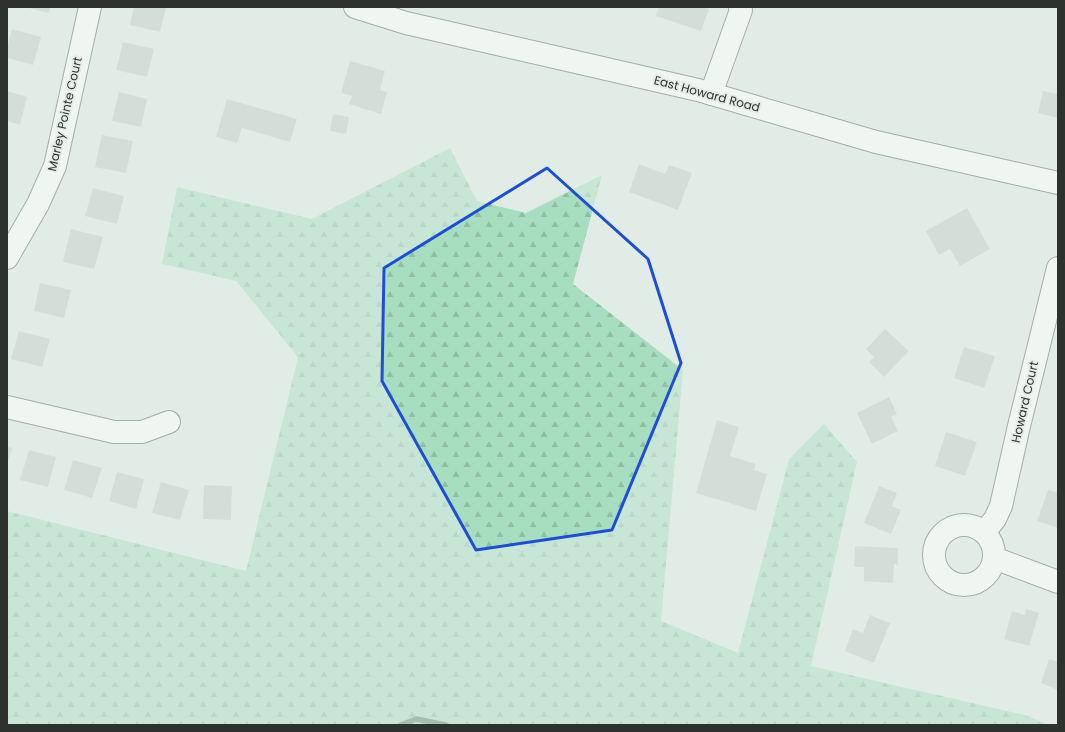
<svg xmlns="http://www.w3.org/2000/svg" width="1065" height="732" font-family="Poppins,sans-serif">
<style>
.forest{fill:url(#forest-firs)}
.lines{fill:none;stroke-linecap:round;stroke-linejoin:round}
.stream{stroke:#4f8e6f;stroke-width:5.5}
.building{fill:#c3cdc7}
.minor-casing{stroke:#59625d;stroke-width:24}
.minor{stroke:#fff;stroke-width:22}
.marked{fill:none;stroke:#1d4ed8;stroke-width:3;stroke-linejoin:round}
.labels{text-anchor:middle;stroke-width:3.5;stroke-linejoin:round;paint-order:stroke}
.street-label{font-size:12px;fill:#2e322f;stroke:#e2ece6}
</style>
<defs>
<pattern id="forest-firs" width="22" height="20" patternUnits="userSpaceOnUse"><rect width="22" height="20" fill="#a8dec0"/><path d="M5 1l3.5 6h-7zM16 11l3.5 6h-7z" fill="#91bfa5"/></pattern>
</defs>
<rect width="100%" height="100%" fill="#e2ece6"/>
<polygon class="forest" points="450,148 477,201 526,213 602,175 573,284 683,370 661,621 738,653 789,459 824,424 857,462 811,666 1025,715 1049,725 7,725 7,511 246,571 298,357 236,281 162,264 177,187 312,219"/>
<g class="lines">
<polyline class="stream" points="401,725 416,719 446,725"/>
</g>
<g class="building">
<polygon points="25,7 50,7 49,13"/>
<polygon points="134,7 166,7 160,32 130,25"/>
<polygon points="659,7 702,7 709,9 701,31 656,16"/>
<polygon points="12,29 41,37 33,65 7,58 7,48"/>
<polygon points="123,42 154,49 147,77 116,70"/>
<polygon points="350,61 385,71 380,90 387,92 381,114 349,104 352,96 341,93"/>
<polygon points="7,91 27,97 20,125 7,121"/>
<polygon points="1043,91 1058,94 1058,118 1038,113"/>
<polygon points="119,92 147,99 141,127 112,121"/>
<polygon points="227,99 297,119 290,142 242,128 237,143 216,137"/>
<polygon points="333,114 349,117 346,134 330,131"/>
<polygon points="102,135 133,141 126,173 95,167"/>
<polygon points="639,164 665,174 669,165 692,173 678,210 629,192"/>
<polygon points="93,188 124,196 117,224 85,216"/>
<polygon points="967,208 990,249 960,266 950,249 939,255 926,231"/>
<polygon points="71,229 103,237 94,269 63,262"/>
<polygon points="40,283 71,290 64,318 34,311"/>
<polygon points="885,329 909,351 884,377 869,362 874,357 866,349"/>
<polygon points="19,331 50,339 42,367 11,359"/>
<polygon points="964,347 995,356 984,388 954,378"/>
<polygon points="889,397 897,414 891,417 898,431 872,444 857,413"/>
<polygon points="717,420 739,427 730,456 756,464 754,470 767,474 756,511 696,493"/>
<polygon points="946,432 977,442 965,476 935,466"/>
<polygon points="7,447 12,448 7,464"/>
<polygon points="29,450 56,457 48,487 20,480"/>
<polygon points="73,460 102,468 92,498 64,490"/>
<polygon points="117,472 144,479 136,509 109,501"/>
<polygon points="161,482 189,490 180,520 152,513"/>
<polygon points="204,485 232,486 231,520 203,519"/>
<polygon points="879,486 897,493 892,506 901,510 891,534 864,523"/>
<polygon points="1048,490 1058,493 1058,528 1037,521"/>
<polygon points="855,546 898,548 898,565 894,564 893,583 864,581 864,567 854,567"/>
<polygon points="1026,609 1039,613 1029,646 1004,639 1012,611 1025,615"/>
<polygon points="870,615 890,623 874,663 845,651 853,629 863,633"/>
<polygon points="1049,659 1058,662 1058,690 1041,683"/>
</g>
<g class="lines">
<defs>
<g id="minor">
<polyline points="355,7 406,23 698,90 876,142 1058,183"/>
<polyline points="711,94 741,10 740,7"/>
<polyline points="7,258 38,204 55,166 90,7"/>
<polyline points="7,407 114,432 142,432 169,422"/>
<circle cx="964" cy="555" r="30"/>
<polyline points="984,532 995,519 1001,506 1019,426 1058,268"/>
<polyline points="994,558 1058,582"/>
</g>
</defs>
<use href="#minor" class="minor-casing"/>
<use href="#minor" class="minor"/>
</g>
<path d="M0 0H1065V732H0ZM547,168l101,91 33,104 -69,167 -136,20 -94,-169 2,-113z" fill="#e2ece6" fill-opacity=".55" fill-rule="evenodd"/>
<path class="marked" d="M547,168l101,91 33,104 -69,167 -136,20 -94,-169 2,-113z"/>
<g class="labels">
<g class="street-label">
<text transform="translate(707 94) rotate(15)" y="4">East Howard Road</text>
<text transform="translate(65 114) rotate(-77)" y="4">Marley Pointe Court</text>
<text transform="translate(1025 402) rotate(-77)" y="4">Howard Court</text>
</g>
</g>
<rect width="1065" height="732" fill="none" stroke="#2e322f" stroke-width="16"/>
</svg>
